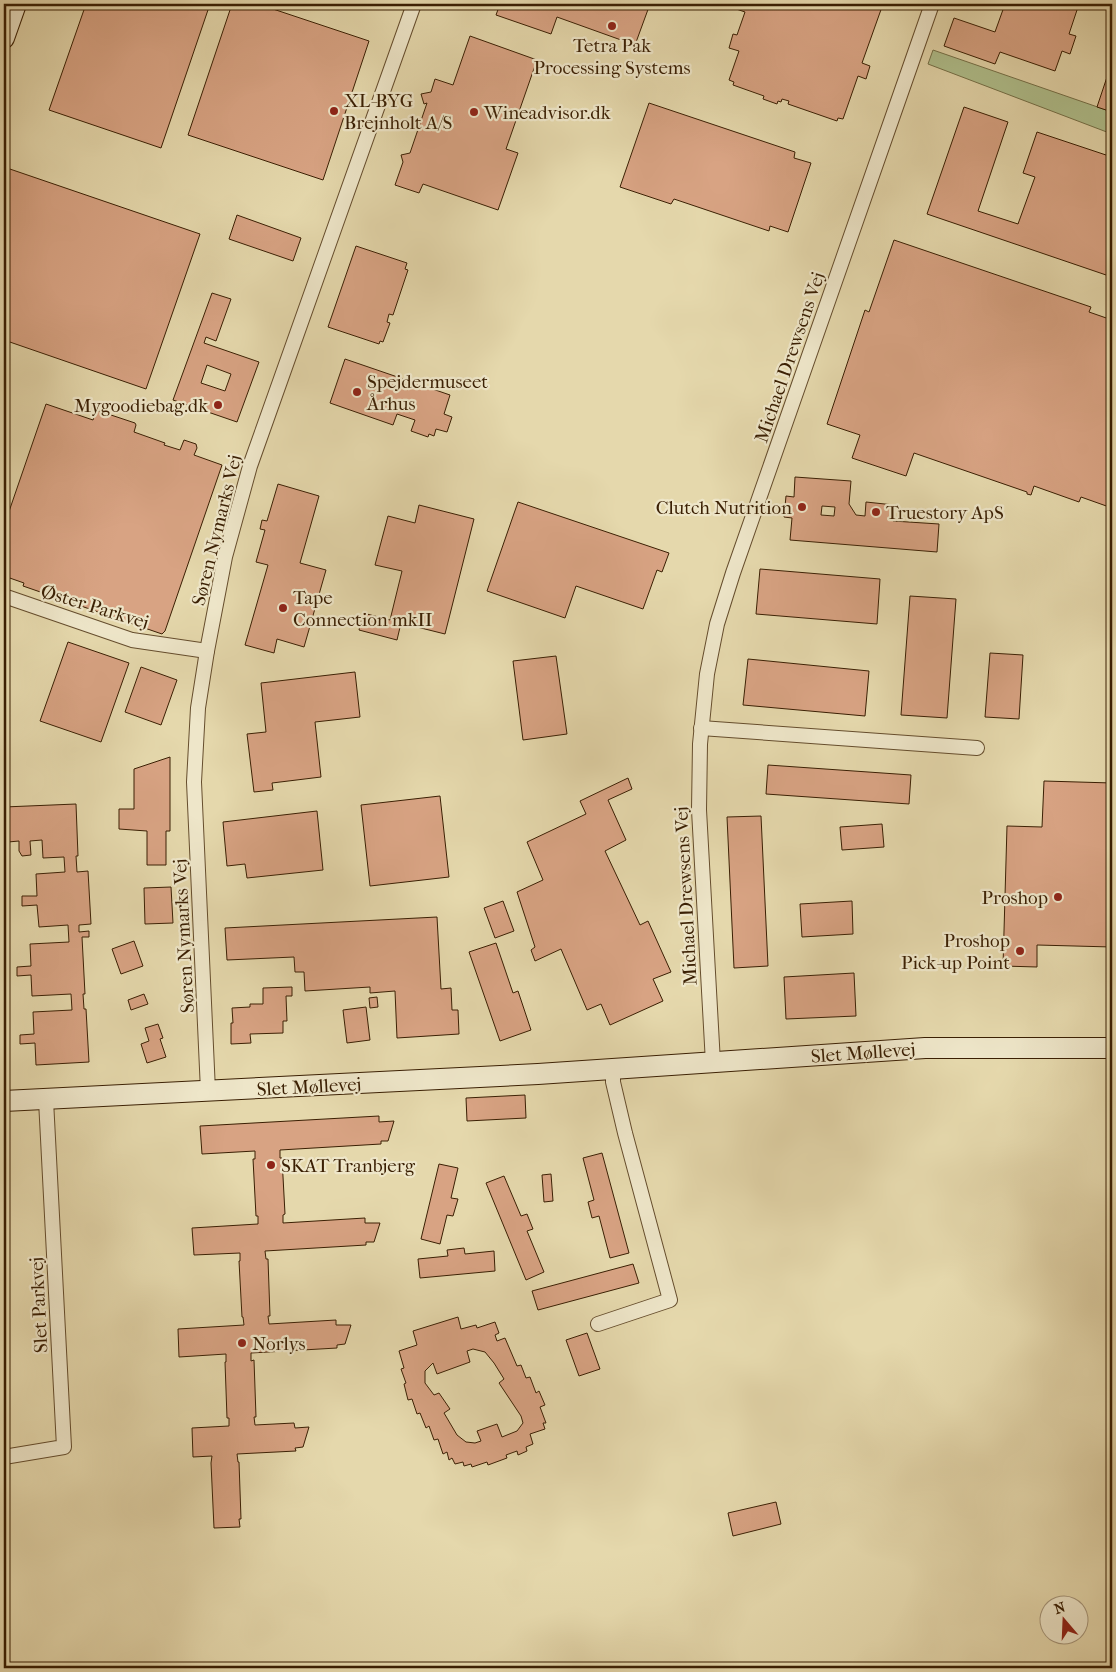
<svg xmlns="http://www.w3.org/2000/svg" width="1116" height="1672" font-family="'IM FELL French Canon',serif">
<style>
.green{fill:#b0c08d;stroke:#757048}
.building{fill:#d8a383;stroke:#3a1f03;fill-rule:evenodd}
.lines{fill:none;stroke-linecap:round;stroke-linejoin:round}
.street-casing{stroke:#654d2d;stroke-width:16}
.secondary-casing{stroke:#3a1f03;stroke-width:22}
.street{stroke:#eee6c9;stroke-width:14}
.secondary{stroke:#eee6c9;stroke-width:20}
.poi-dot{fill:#8f2418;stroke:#eee6c9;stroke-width:2}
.labels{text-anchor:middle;stroke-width:4.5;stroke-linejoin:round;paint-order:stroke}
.poi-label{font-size:19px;fill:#3a1f03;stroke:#eee6c9;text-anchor:start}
.street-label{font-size:19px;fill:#3a1f03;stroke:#eee6c9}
</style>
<rect width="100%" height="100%" fill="#e5d8ac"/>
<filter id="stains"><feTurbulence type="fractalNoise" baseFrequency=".004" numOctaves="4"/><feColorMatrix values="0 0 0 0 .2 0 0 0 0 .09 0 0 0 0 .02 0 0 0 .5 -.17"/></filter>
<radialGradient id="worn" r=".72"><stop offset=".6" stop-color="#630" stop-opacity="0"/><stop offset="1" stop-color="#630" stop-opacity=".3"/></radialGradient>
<polygon class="green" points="933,50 1112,112 1112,134 928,64"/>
<g class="building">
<polygon points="86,4 210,4 161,148 49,110"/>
<polygon points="232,4 258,4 369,41 323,180 188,135"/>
<polygon points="500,4 650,4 635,45 557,17 551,34 496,15"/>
<polygon points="722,4 883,4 862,63 870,66 866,79 858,76 843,119 838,118 837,121 788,104 789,101 782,99 781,102 778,101 777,104 763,99 764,96 733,85 734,82 729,80 739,51 729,48 733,34 737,35 745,12"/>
<polygon points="1005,4 1069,4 1078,7 1069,34 1076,36 1070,54 1062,51 1055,71 1000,52 995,64 944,46 954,18 995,32"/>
<polygon points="470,36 537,60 506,149 518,153 498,210 423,184 419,193 395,185 403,162 401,155 410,153 427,103 424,104 421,94 431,92 435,79 453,85"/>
<polygon points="1112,62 1112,112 1097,107"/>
<polygon points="649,103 795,152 794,158 811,163 788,232 770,226 769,231 674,199 671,204 620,187"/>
<polygon points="964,107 1008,122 978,211 1018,224 1035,177 1023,173 1037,132 1112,157 1112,277 927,214"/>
<polygon points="4,167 200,234 146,389 4,340"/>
<polygon points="237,215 301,238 293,261 229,239"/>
<polygon points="894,240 1091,307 1089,312 1112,320 1112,508 1081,497 1079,502 1034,486 1031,495 1027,494 1027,492 914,453 906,476 852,458 860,435 827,424 865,310 869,312"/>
<polygon points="356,246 407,263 405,269 408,270 393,315 389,314 387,322 390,323 383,342 380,341 379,344 328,327"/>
<path d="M212,293l19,6 -15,42 -10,-4 -2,6 55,19 -22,60 -64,-22zM207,365l24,9 -6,17 -24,-8z"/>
<polygon points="345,359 450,395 444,414 452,417 447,432 436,429 434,436 429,434 428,437 411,431 415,420 397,414 393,425 330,403"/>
<polygon points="46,404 93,420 96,411 99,411 135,423 136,425 134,432 165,443 164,445 180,450 184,440 196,444 197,448 194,455 222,465 165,631 162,634 23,586 24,583 4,576 4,526"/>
<path d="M795,477l56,4 -2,23 7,11 9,1 1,-14 28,3 -1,16 46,3 -2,28 -147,-12 2,-22 -8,-1 2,-21 8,1zM822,506l13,1 -1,9 -13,-1z"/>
<polygon points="278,484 319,496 300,563 326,570 304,647 277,639 274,653 245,645 268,565 256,562 265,530 260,529 262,520 267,521"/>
<polygon points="518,502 669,553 662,572 657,570 643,609 576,586 565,618 487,591"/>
<polygon points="419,505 474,519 445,634 401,623 397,640 359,630 363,613 390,620 402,571 375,565 388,516 415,523"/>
<polygon points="760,569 880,579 877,624 756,614"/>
<polygon points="910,596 956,599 947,718 901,715"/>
<polygon points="68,642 129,663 101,742 40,721"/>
<polygon points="990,653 1023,655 1019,719 985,717"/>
<polygon points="556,656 567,734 523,740 513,661"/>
<polygon points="748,659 869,671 865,716 743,705"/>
<polygon points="141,667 177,680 161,725 125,712"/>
<polygon points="355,672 360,717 315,722 321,777 272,783 273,790 254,792 247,734 266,732 261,683"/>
<polygon points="170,757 170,831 166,831 166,865 147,865 147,831 119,829 119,809 134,809 134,769"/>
<polygon points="768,765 911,775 909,804 766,794"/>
<polygon points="628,778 632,789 608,800 626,840 605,851 640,925 648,921 671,972 653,979 663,1001 610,1025 601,1004 587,1010 561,949 535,961 531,950 535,947 517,892 543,880 527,842 586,814 580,801"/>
<polygon points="1044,781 1112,783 1112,947 1037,945 1037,967 1003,966 1007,826 1042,827"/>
<polygon points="440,796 449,877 370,886 361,805"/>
<polygon points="76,804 78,856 76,856 77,872 88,871 91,924 79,925 79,932 89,931 89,937 82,937 85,994 83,994 84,1009 86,1009 89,1062 36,1065 35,1043 20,1044 20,1035 34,1034 33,1012 72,1010 71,994 32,996 31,975 17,976 17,967 31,966 30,944 69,942 68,925 39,927 37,905 22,906 22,896 37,896 36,874 65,872 64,857 43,858 42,840 30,841 31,855 22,856 19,851 19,841 8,842 9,860 4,860 4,807"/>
<polygon points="317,811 323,870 247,878 245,864 227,866 223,822"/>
<polygon points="761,816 768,966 734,968 727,817"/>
<polygon points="882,824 884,847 842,850 840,827"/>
<polygon points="171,887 173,923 145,924 144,888"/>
<polygon points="503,901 514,931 495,938 484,908"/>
<polygon points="852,901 853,934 802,937 800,904"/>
<polygon points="437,917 441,989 451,988 452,1010 458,1010 459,1034 397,1038 395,991 370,993 370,987 305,991 304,972 295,972 294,957 227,960 225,928"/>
<polygon points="134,941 143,966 121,974 112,949"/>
<polygon points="496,943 513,993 518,991 531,1030 500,1041 469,952"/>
<polygon points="854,973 856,1016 786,1019 784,977"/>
<polygon points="292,987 292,996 286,996 287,1021 283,1021 283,1033 250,1034 251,1043 231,1044 231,1023 233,1023 232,1008 250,1007 250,1004 263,1004 263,988"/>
<polygon points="144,994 148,1004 131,1010 128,1000"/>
<polygon points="377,997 378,1007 370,1008 369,998"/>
<polygon points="366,1007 370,1040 347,1043 343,1010"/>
<polygon points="158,1024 163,1038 160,1039 166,1057 147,1063 141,1044 149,1041 145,1028"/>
<polygon points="525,1095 526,1118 467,1121 466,1098"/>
<polygon points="379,1116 379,1122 394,1121 388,1141 381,1141 381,1144 280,1150 280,1158 282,1158 285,1214 283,1215 283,1223 365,1218 365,1223 380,1223 374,1242 366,1242 366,1245 265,1251 266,1259 268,1259 270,1316 268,1316 269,1324 336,1320 336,1325 351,1325 345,1344 337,1345 337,1348 251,1353 251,1361 254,1360 256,1417 254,1417 255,1425 294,1423 295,1428 309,1427 303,1447 295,1448 296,1451 237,1454 238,1462 239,1462 241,1519 239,1519 240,1527 214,1528 211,1463 212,1456 193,1457 192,1428 229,1426 229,1418 227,1418 225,1362 226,1362 226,1354 179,1357 178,1329 244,1325 243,1317 242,1317 239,1261 240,1261 240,1253 194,1255 192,1228 258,1224 258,1216 256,1216 253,1159 255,1159 255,1151 202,1154 200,1126"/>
<polygon points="602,1153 629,1253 610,1258 599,1216 592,1218 588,1202 594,1200 583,1158"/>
<polygon points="439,1164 458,1168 451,1198 458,1199 453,1216 447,1215 440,1244 421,1239"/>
<polygon points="551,1174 553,1201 544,1202 542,1175"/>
<polygon points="504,1176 521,1216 527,1214 533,1229 527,1231 544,1272 526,1280 486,1183"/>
<polygon points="464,1248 465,1254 494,1251 495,1271 420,1278 418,1259 448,1256 447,1250"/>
<polygon points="633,1264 639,1283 538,1310 532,1291"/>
<polygon points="4,1265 6,1305 4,1306"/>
<path d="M458,1317l3,12 15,-4 1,3 18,-6 4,11 -4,2 2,6 8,-3 12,28 4,-1 5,13 4,-1 6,16 3,-2 6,14 -5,2 6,16h-3l2,6 -15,5 3,10 -7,3 1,4 -9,4 -1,-4 -11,4 1,3 -19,7 -1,-3 -15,5 -1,-3 -7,2 -1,-4 -8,2 -3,-6 -3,2 -2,-8 -4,2 -5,-15 -4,1 -5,-14 -3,2 -6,-15 -3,1 -5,-15 -4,1 -4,-16 2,-1 -5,-14 3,-1 -5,-17 18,-6 -4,-14zM473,1349l12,3 9,11 10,16 -5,4 22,33 2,7 -6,8 -15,6 -5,-13 -20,7 4,10 -6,2 -9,-1 -9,-7 -13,-22 6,-4 -11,-16 -5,2 -9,-12v-12l8,-8 4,11 33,-12 -3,-11z"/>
<polygon points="587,1333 600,1369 579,1376 566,1340"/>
<polygon points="776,1502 781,1524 733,1536 728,1513"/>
</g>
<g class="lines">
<defs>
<g id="street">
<polyline points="4,596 132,640 207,651"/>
<polyline points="701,728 977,748"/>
<polyline points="713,1063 699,810 700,744 707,674 717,624 733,573 932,4"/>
<polyline points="208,1091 194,782 198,708 207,651 225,557 250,466 414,4"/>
<polyline points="598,1324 670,1300 625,1133 613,1082 613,1069"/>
<polyline points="4,1457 64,1447 46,1100"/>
</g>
<g id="secondary">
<polyline points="4,38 16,4"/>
<polyline points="4,1101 538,1074 925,1048 1112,1048"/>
</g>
</defs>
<use href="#street" class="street-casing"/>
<use href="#secondary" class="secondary-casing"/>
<use href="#street" class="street"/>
<use href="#secondary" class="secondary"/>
</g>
<g class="poi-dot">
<circle cx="612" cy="26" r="5"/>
<circle cx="334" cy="111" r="5"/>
<circle cx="474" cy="112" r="5"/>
<circle cx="357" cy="392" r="5"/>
<circle cx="218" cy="405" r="5"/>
<circle cx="802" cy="507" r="5"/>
<circle cx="876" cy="512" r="5"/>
<circle cx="283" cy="608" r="5"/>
<circle cx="1058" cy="897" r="5"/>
<circle cx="1020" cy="951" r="5"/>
<circle cx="271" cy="1165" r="5"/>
<circle cx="242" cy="1343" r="5"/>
</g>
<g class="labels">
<g class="poi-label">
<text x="612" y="52" text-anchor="middle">Tetra Pak<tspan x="612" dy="22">Processing Systems</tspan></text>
<text x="344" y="107">XL-BYG<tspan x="344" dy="22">Brejnholt A/S</tspan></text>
<text x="484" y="119">Wineadvisor.dk</text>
<text x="367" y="388">Spejdermuseet<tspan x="367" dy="22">Århus</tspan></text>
<text x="208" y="412" text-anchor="end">Mygoodiebag.dk</text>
<text x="792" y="514" text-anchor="end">Clutch Nutrition</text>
<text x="886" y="519">Truestory ApS</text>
<text x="293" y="604">Tape<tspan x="293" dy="22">Connection mkII</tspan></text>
<text x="1048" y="904" text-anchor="end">Proshop</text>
<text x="1010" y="947" text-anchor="end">Proshop<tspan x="1010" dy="22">Pick-up Point</tspan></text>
<text x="281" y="1172">SKAT Tranbjerg</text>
<text x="252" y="1350">Norlys</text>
</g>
<g class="street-label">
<text transform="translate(789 357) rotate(-71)" y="7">Michael Drewsens Vej</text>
<text transform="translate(216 530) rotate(-76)" y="7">Søren Nymarks Vej</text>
<text transform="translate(95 606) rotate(17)" y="7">Øster Parkvej</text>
<text transform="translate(685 896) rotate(-93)" y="7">Michael Drewsens Vej</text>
<text transform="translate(183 936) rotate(-93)" y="7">Søren Nymarks Vej</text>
<text transform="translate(863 1052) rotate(-4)" y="7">Slet Møllevej</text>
<text transform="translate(309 1086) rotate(-3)" y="7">Slet Møllevej</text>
<text transform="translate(38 1305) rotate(-93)" y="7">Slet Parkvej</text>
</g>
</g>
<rect width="1116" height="1672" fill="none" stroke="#e5d8ac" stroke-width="20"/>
<rect x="5" y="5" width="1106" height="1662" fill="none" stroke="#3a1f03" stroke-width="2.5"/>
<rect x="10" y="10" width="1096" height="1652" fill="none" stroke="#3a1f03"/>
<g transform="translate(1064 1620) rotate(341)"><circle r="24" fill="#eee6c9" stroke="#a6967a"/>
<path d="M0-4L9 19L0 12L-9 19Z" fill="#8f2418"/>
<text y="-8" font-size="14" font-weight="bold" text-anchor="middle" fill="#3a1f03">N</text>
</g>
<rect width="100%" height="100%" filter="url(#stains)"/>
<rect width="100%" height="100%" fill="url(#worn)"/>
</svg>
